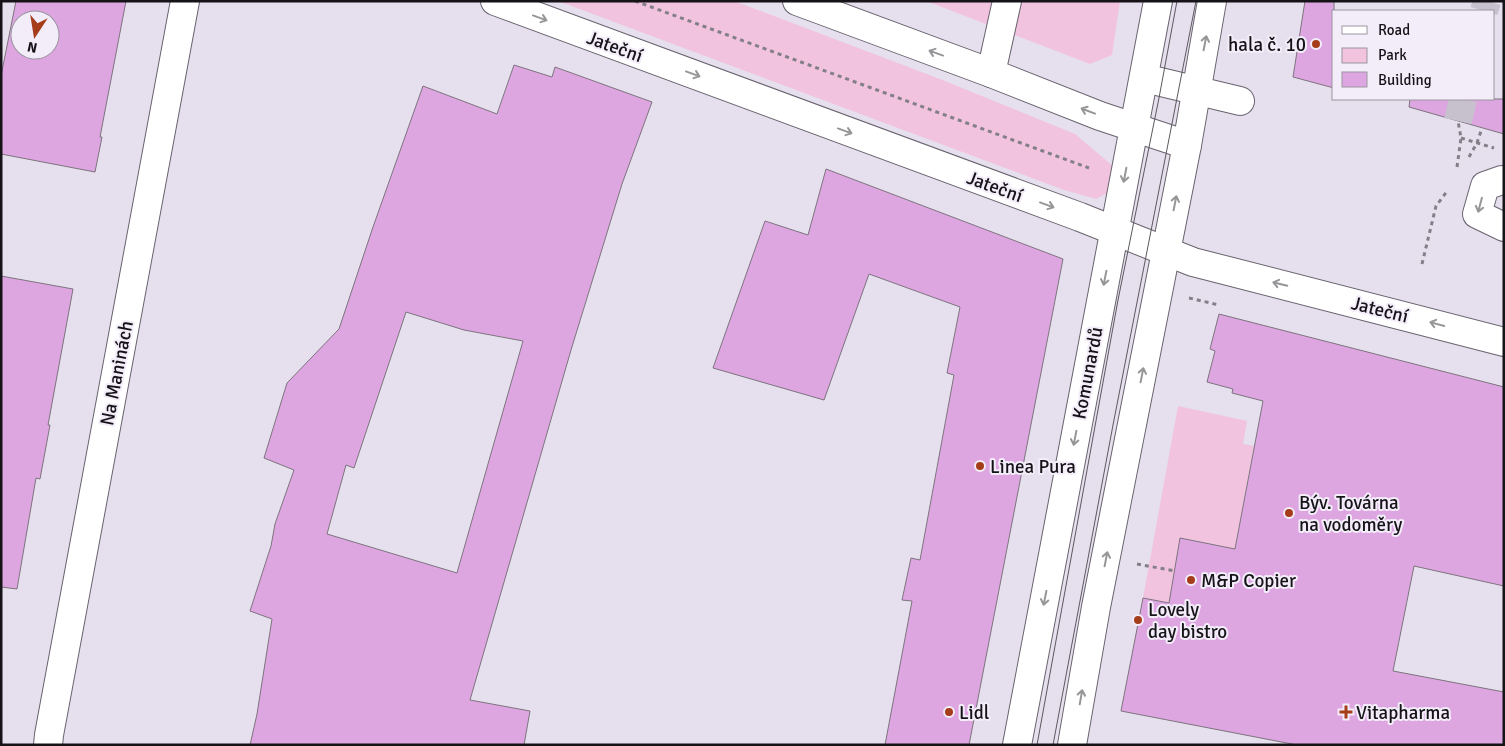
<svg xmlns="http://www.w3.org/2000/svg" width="1505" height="746" font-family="Signika,sans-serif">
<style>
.green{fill:#f2c3de}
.building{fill:#dea6e1;stroke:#7d747e;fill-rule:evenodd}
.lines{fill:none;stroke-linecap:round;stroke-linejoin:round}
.minor-tunnel{stroke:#c7c0cd;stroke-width:28;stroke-dasharray:28 14;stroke-linecap:butt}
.minor-casing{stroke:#68636e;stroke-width:30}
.path{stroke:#837f88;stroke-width:3;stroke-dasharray:4 4;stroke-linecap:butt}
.minor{stroke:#fff;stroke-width:28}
.tram{stroke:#5b585f;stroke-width:1}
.oneway{stroke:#969597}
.poi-dot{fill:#a53d1b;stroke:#f3edfa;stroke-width:2}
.labels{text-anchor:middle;stroke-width:4;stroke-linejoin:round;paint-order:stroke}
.poi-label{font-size:19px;fill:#151317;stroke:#f3edfa;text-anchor:start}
.street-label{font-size:19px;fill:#151317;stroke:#f3edfa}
</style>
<rect width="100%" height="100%" fill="#e6dfed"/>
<g class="green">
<polygon points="558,1 734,1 940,79 1075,134 1114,167 1109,192 1096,199 1064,190"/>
<polygon points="926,1 1120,1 1112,55 1090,64"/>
<polygon points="1178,406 1247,421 1243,444 1254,446 1235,549 1181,538 1169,603 1143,598"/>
</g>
<g class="building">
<path d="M16,1h110l-26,136h2l-7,35 -94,-18v-78zM20,20h30v30h-30z"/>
<polygon points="1305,1 1334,1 1334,88 1293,77"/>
<path d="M514,65l38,12 3,-10 97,35 -30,82 -51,166 -101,350 60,11 -6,34h-274l7,-31 15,-95 -22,-8 21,-65 4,-22 19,-54 -30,-12 23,-75 52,-54 34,-102 50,-141 74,28zM406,312l58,18 59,11 -66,232 -130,-39 19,-69 8,3z"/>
<polygon points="1410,99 1504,99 1504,134 1409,107"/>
<polygon points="826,169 1063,259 969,745 885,745 912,601 902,600 911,558 920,560 954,375 947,373 960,307 869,274 824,400 713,368 765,221 808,235"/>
<polygon points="1,276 73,289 48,425 50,425 40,479 36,478 17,589 1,587"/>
<polygon points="1219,314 1504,387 1504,586 1414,566 1393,671 1504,692 1504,745 1297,745 1121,711 1143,598 1169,603 1180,538 1235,549 1263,401 1232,393 1233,389 1207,382 1215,351 1210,349"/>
</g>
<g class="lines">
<g class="minor-tunnel">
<polyline points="1484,11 1487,1"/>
<polyline points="1458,121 1463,99"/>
</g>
<defs>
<g id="minor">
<polyline points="495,1 1080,217 1193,262 1504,342"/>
<polyline points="797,1 991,73 1100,116 1187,145"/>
<polyline points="991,73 1007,1"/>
<polyline points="1144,78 1240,101"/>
<polyline points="1504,180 1502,180 1485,186 1477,214 1504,227"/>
<polyline points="48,745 49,735 185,1"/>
<polyline points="1017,745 1158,1"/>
<polyline points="1072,745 1096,607 1187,145 1212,1"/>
</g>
</defs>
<use href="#minor" class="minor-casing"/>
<g class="path">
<polyline points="635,1 1089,168"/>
<polyline points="1461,138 1494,148"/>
<polyline points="1469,157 1477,143 1482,128"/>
<polyline points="1457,167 1461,138 1458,121"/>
<polyline points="1422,264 1436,206 1448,190"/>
<polyline points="1189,298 1219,305"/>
<polyline points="1137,564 1175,571"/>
</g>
<use href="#minor" class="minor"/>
<g class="tram">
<polyline points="1037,745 1118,300 1159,98 1177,1"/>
<polyline points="1053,745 1113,425 1196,1"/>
</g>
</g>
<defs><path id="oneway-shaft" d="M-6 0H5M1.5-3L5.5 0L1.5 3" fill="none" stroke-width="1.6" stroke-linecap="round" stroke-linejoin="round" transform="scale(1.25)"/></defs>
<g class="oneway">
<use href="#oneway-shaft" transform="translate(540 18) rotate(20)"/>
<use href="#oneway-shaft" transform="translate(1205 43) rotate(-79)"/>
<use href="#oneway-shaft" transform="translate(936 53) rotate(-160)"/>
<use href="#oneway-shaft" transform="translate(693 74) rotate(20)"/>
<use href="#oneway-shaft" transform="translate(1088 111) rotate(-159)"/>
<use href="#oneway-shaft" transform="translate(845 131) rotate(20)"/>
<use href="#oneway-shaft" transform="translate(1125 175) rotate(101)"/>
<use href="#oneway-shaft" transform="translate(1175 203) rotate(-79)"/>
<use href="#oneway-shaft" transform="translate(1047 205) rotate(20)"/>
<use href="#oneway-shaft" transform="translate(1480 205) rotate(105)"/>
<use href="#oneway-shaft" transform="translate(1105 278) rotate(101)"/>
<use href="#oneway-shaft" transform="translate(1280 284) rotate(-166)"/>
<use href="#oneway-shaft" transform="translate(1437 324) rotate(-165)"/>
<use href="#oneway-shaft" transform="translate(1142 375) rotate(-79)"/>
<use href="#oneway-shaft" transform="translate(1075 438) rotate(101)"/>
<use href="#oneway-shaft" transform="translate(1106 559) rotate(-79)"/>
<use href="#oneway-shaft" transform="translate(1045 598) rotate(101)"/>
<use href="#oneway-shaft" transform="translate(1081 697) rotate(-80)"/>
</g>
<g class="poi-dot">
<circle cx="1316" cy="44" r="5"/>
<circle cx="980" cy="466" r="5"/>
<circle cx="1289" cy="513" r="5"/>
<circle cx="1191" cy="580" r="5"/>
<circle cx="1138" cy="620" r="5"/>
<circle cx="949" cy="712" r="5"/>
<path d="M1343.5 704.5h5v5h5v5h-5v5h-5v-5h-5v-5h5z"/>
</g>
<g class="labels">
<g class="poi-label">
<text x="1306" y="51" text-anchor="end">hala č. 10</text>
<text x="990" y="473">Linea Pura</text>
<text x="1299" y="509">Býv. Továrna<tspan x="1299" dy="22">na vodoměry</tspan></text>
<text x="1201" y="587">M&amp;P Copier</text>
<text x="1148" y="616">Lovely<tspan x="1148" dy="22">day bistro</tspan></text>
<text x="959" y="719">Lidl</text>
<text x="1356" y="719">Vitapharma</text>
</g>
<g class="street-label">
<text transform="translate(615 46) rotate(20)" y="7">Jateční</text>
<text transform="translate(995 186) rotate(20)" y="7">Jateční</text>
<text transform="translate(1380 309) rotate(14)" y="7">Jateční</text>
<text transform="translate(116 373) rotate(-79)" y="7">Na Maninách</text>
<text transform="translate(1087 373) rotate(-79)" y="7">Komunardů</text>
</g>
</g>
<rect width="1505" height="746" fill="none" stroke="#151317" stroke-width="5"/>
<rect x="1332" y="10" width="162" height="90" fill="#f3edfa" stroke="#9a969f"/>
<rect x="1342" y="26" width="25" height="8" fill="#ffffff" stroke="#9a969f"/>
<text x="1378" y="35" font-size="15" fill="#151317">Road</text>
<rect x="1342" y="48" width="25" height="15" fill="#f2c3de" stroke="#9a969f"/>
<text x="1378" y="60" font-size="15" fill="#151317">Park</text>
<rect x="1342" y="72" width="25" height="15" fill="#dea6e1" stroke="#9a969f"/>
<text x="1378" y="85" font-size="15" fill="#151317">Building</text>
<g transform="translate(35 35) rotate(192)"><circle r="24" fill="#f3edfa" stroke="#9a969f"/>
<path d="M0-4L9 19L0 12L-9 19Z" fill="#a53d1b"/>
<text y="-8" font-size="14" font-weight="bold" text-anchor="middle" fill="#151317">N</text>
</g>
</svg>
